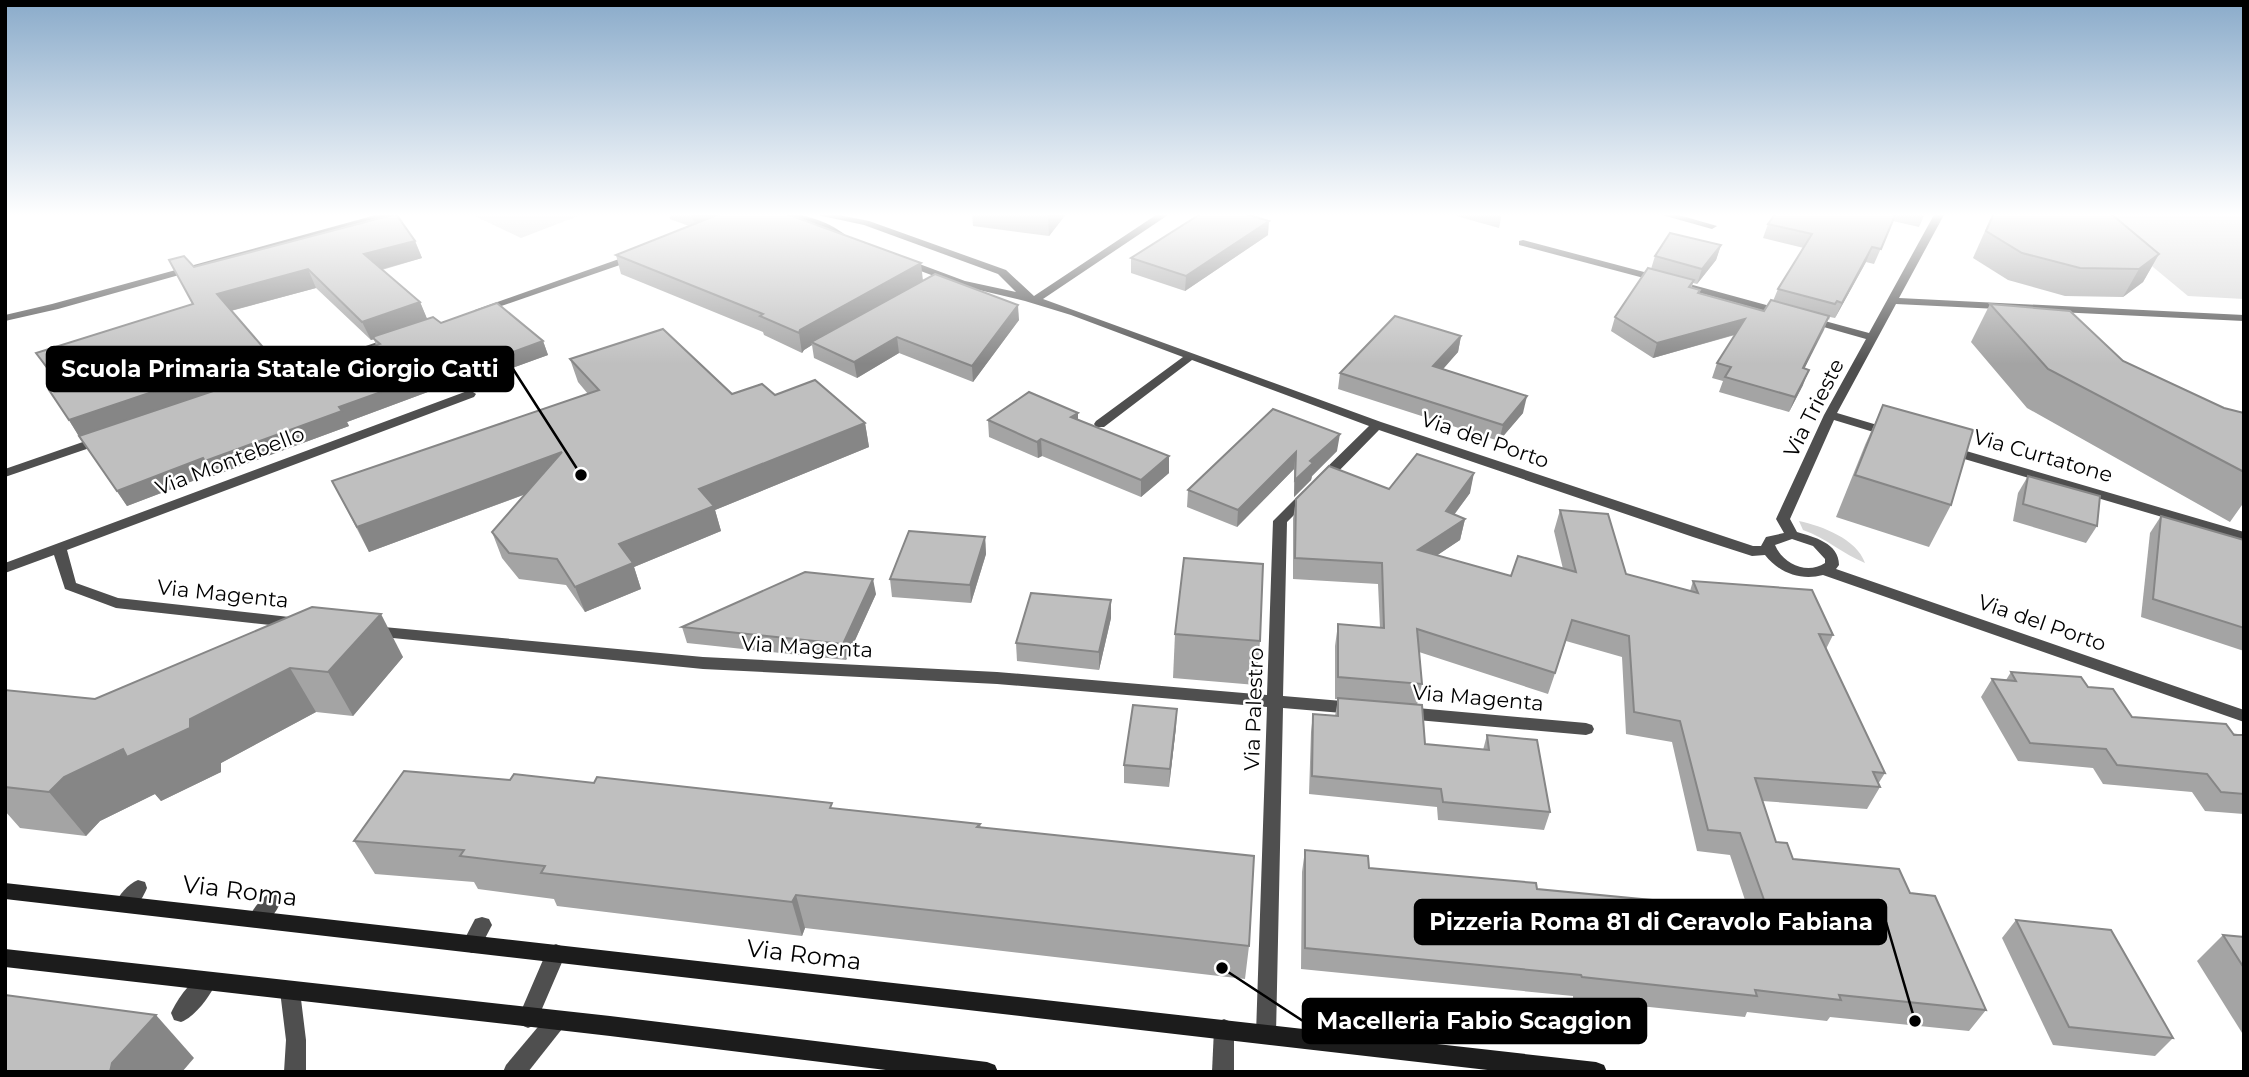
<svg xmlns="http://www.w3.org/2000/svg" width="2249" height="1077" font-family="Montserrat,sans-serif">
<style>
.green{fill:#d6d6d6}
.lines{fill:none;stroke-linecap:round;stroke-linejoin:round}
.lane{fill:#4f4f4f;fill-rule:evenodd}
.street{fill:#4f4f4f;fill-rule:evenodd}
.secondary{fill:#1c1c1c;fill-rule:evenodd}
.wall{fill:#a4a4a4;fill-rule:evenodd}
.shaded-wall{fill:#868686}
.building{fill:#bfbfbf;stroke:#868686;stroke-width:2}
.labels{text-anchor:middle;stroke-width:5;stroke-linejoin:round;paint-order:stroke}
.street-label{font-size:21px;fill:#000;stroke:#fff}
.near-street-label{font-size:24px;fill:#000;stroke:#fff}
.leader{fill:none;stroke:#000;stroke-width:2.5}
.callout-dot{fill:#000;stroke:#fff;stroke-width:2.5}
.callout{fill:#000;stroke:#000;stroke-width:2.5}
.callout-label{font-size:23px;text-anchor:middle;font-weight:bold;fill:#fff}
</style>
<rect width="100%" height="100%" fill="#fff"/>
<g class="green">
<polygon points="468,213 586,213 521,238"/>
<polygon points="2088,213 2244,213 2244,299 2188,296"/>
<path d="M1799,521c23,5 58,18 66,42 -22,-9 -39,-25 -62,-33z"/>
</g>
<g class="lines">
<g class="lane">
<polygon points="1655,213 1672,213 1717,226 1712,229"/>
<path d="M138,880l7,2 2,6c-5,12 -15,28 -30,23l-3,-6c5,-10 14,-21 24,-25z"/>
<path d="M273,892l7,2 2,6c-6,12 -16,30 -31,25l-3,-6c5,-10 14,-23 25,-27z"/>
<polygon points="482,917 489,919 492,925 479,950 472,953 465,950 462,944 475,919"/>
<polygon points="556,944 563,947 566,953 538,1018 535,1025 528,1028 521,1025 518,1018 546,953 549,947"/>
<path d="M207,972l7,3 3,6c-6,14 -22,36 -36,41l-7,-2 -3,-7c6,-14 22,-36 36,-41z"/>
<polygon points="1224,1019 1231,1022 1234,1029 1234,1072 1212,1072 1214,1029 1217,1022"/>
</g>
<g class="street">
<polygon points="383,213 400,213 58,309 5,321 5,315 52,304"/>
<path d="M780,213c24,0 51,9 69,25l-8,2 -18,-11z"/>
<path d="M808,213h21l40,8 137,49 28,26 125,-83h12l-128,86 338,123 372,124h8l5,-9 18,-4 -8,-14 48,-104 42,-76 -60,-17 -1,-2 5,-3 59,16 66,-120h10l-46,85 345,17v6l-348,-17 -59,109 57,17 2,3 -6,4 -56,-17 -44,99 7,13c17,5 42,11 42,33l-3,4 408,141v12l-421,-147c-22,6 -44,-2 -58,-20l-13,1 -59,-19 -314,-107 -52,53h-10l-2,-3 2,-3 52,-51 -177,-66 -88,67h-8l-2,-3 2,-3 87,-64 -112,-42 -46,-14 -67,-16 -56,-21v-4l4,-1 59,22 51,11 -18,-18 -134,-49zM1792,539l21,7 12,13v4c-18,12 -42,1 -50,-18z"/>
<polygon points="1523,240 1663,277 1664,279 1659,282 1519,245 1519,241"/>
<polygon points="636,253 640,254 640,258 484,312 476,312 475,310"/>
<polygon points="1682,282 1788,311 1789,313 1784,316 1678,287 1678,283"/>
<polygon points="395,336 401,339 399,341 292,378 288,380 282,376 284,374"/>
<polygon points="470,390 476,394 474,397 67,550 76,583 118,598 298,618 303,619 306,623 303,627 298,628 116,608 65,589 54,555 5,573 5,563"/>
<polygon points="103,435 107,436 109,439 107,442 5,477 5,469"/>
<polygon points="1949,446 2244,532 2244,541 1944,453 1943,450 1944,447"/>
<polygon points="1308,490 1315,494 1287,522 1283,696 1354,702 1360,704 1362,708 1360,712 1354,714 1283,708 1276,1034 1273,1041 1266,1044 1259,1041 1256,1034 1267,707 997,684 703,669 373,636 368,635 365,631 368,627 373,626 703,657 997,672 1267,695 1273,521 1303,491"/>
<polygon points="1406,707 1586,723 1592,725 1594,729 1592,733 1586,735 1406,719 1400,717 1398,713 1400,709"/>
<polygon points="290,982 297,984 300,991 306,1040 306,1072 284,1072 286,1040 280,991 283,984"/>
<polygon points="555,1012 562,1015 565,1022 562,1029 528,1072 503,1072 506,1065 548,1015"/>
</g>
<g class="secondary">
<polygon points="5,883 1596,1062 1604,1065 1607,1072 1505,1072 5,899"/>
<polygon points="5,949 610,1016 987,1062 995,1065 998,1072 902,1072 610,1036 5,967"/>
</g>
</g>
<g class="wall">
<polygon points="669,213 784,213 923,280 1019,320 973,382 899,353 857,378 814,358 812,345 804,350 802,353 764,335 763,332 621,274 616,255 689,226 670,219"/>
<polygon points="972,213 1067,213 1049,236 973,226"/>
<polygon points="1450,213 1502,213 1499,228 1449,214"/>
<polygon points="1776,213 1925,213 1919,227 1893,221 1874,264 1866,262 1835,318 1830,317 1829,320 1828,319 1804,369 1803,385 1789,412 1719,392 1723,381 1712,378 1717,363 1735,335 1653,358 1611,331 1615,317 1651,269 1655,256 1721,245 1716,260 1697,284 1693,283 1692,287 1700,290 1699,293 1764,311 1773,301 1778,289 1804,248 1763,238 1768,224"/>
<polygon points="1993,213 2110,213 2159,254 2143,282 2123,297 2065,296 2008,280 1973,258"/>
<polygon points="1268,235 1185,291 1131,273 1131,258"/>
<path d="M415,241l7,17 -40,12 38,32 7,17 14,4 102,18 5,14 -55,20 -6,-5 -140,52 2,4 -136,50 -2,-2 -84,32 -38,-55 -40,-61 10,-3 -23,-34 156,-49 2,-37zM316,288l55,52 3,-1 2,7 -72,25 -28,-1 -8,-17 -37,-42z"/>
<polygon points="1990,304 2123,361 2224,408 2244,413 2244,506 2242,505 2230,522 2027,408 1971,342"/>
<polygon points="1461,336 1458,352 1442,369 1523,413 1499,441 1338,389 1340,373"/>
<polygon points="570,359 732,394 775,395 865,423 869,447 715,510 721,531 634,567 641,589 585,612 566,585 519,579 502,558 492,532 526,494 369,552 332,481 588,394 578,382"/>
<polygon points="1883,405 1951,505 1929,547 1836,517 1865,445"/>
<polygon points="1273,409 1337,451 1312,476 1311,480 1294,497 1294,469 1237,527 1187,507 1188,490"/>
<polygon points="1078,413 1078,420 1169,473 1141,497 1042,456 1038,458 989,437 988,420"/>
<polygon points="2028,476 2097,526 2086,543 2013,521 2018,493"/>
<polygon points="1389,489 1470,493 1454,515 1465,519 1460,540 1437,555 1511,576 1563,569 1554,531 1560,510 1626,574 1690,591 1693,581 1833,635 1826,649 1885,773 1878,784 1880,787 1867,809 1762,801 1776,842 1793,859 1910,893 1986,1010 1969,1031 1830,1017 1827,1021 1747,1012 1745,1017 1573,999 1573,996 1301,969 1302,872 1305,850 1369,868 1537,889 1748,909 1730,855 1697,851 1672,742 1626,734 1622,657 1566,641 1548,694 1419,652 1422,684 1417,705 1425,744 1483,750 1487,735 1550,812 1544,830 1438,820 1437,807 1309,794 1311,732 1313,714 1335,716 1338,699 1335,699 1335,646 1338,624 1380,628 1378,584 1293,579 1293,519 1296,499"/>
<polygon points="2161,516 2244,540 2244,651 2141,617 2150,533"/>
<polygon points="985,537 986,554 971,603 892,597 890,579"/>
<polygon points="876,594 846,660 687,643 682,627"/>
<polygon points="312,607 403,657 353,716 316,712 221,763 221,772 161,801 155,794 100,821 86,836 20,828 5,811 5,690 95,699"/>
<polygon points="1111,618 1099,670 1017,661 1016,643"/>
<polygon points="1175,634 1260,641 1256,685 1173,678"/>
<polygon points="2011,672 2088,687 2132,717 2244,735 2244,814 2205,811 2192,792 2103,784 2093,768 2018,761 1981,697 1992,679 2006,680"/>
<polygon points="1176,727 1169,787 1124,783 1124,765"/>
<polygon points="833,808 980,824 981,828 1249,946 1245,979 805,928 802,936 557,906 554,899 478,889 474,882 375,874 354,841"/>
<polygon points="2016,920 2173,1038 2155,1056 2053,1045 2002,938"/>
<polygon points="2223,935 2244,937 2244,1036 2197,961"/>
</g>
<g class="shaded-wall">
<polygon points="695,213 739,214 696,229 692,214"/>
<polygon points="1050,213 1067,213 1049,236 1048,215"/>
<polygon points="1269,221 1268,235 1185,291 1186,276"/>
<polygon points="415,241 422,258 372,272 364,254"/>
<polygon points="1721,245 1716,260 1697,284 1702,269"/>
<polygon points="1872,247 1866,262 1835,318 1842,303"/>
<polygon points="2159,254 2143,282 2123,297 2139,269"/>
<polygon points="921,263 923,281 811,342 812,345 804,350 802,353 799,333 800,330"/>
<polygon points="308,269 316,288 226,312 217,294"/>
<polygon points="420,302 428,321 371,340 362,322"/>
<polygon points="1018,305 1019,320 973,382 972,366"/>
<polygon points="1829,316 1824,330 1797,383 1803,368"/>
<polygon points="1745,319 1740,333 1653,358 1657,343"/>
<polygon points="1461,336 1458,352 1431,383 1433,366"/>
<polygon points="897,337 899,353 857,378 854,362"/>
<polygon points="543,341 548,355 493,375 488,361"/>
<polygon points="268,353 277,372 81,440 69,420"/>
<polygon points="482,356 487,370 347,422 349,426 213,476 205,461 339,407"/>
<polygon points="1809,370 1803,385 1789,412 1795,397"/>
<polygon points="1527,396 1523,413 1499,441 1503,425"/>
<polygon points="1078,413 1078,429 1071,417"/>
<polygon points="865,423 869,447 715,510 721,531 634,567 641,589 585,612 575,587 619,544 699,489"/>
<polygon points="1340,434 1337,451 1312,476 1311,480 1294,497 1295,480 1310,461"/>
<polygon points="1041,439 1042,456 1038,458 1037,442"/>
<polygon points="562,452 571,477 369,552 357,527"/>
<polygon points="1296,452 1294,469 1237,527 1238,510"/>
<polygon points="1169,456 1169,473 1141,497 1141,480"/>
<polygon points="203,458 211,474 127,506 117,491"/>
<polygon points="1474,473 1470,493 1441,532 1446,511"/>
<polygon points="1465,519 1460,540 1414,571 1418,550"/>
<polygon points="985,537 986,554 971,603 970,585"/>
<polygon points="873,579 876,594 846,660 843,644"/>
<polygon points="1111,600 1111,618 1099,670 1099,652"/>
<polygon points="381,614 403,657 353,716 328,672"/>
<polygon points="290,668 316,712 221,763 221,772 161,801 155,794 100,821 86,836 49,792 64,777 190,719"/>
<polygon points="1177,709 1176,727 1169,787 1170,769"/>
<polygon points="796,895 805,928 802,936 792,902"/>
<polygon points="156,1015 194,1058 182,1072 110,1072 112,1063"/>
</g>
<g class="building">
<polygon points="722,213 784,213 921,263 800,330 799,333 760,316 763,314 616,255"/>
<polygon points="1202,213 1243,213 1269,221 1186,276 1131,258"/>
<polygon points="1776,213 1896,213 1881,249 1872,247 1842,303 1837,301 1835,304 1778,289 1812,234 1768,224"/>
<polygon points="1994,213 2110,213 2159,254 2139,269 2080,268 2022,253 1986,231"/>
<polygon points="396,214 415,241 364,254 420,302 362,322 308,269 217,294 268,353 69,420 49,390 61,386 36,353 193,304 169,260 184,256 194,267"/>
<polygon points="1670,233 1721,245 1702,269 1655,256"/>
<polygon points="1648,268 1694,280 1689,287 1700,290 1698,293 1764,311 1771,300 1829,316 1803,368 1809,370 1795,397 1725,377 1731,367 1717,363 1745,319 1657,343 1615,317"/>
<polygon points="935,274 1018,305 972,366 897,337 854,362 811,342"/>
<polygon points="497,303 543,341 488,361 482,356 339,407 342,411 205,461 203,458 117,491 79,436 279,369 297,364 304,371 380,344 373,338 375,336 433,317 441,323"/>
<polygon points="1990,304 2070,311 2123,361 2224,408 2244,413 2244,472 2048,369"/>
<polygon points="1395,316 1461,336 1433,366 1527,396 1503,425 1340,373"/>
<polygon points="663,329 732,394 762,384 775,395 815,380 865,423 699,489 714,506 619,544 633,563 575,587 557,559 509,553 492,532 562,452 357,527 332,481 599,390 570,359"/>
<polygon points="1029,392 1078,413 1071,417 1169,456 1141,480 1041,439 1037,442 988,420"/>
<polygon points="1883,405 1973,430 1951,505 1855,475"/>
<polygon points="1273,409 1340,434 1310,461 1313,463 1295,480 1296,452 1238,510 1188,490"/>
<polygon points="1417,454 1474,473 1446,511 1465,519 1418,550 1511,576 1518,556 1576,572 1560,510 1608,514 1626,574 1698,593 1693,581 1812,590 1833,635 1819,634 1885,773 1873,772 1880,787 1755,778 1776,842 1787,843 1793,859 1899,869 1910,893 1935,896 1986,1010 1839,995 1841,1000 1755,990 1757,996 1582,977 1581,975 1305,948 1305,850 1368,856 1369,868 1536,883 1537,889 1768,911 1740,833 1708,830 1680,721 1634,712 1629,636 1572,620 1555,673 1417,629 1422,684 1338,677 1338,624 1384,628 1382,563 1295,558 1296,499 1329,466 1389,489"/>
<polygon points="2028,476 2100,496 2097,526 2023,504"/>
<polygon points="2161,516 2244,540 2244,628 2153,599"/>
<polygon points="909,531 985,537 970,585 890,579"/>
<polygon points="1184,558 1263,564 1260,641 1175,634"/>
<polygon points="805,572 873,579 843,644 682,627"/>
<polygon points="1031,593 1111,600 1099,652 1016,643"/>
<polygon points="312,607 381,614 328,672 290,668 190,719 190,728 127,757 123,749 64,777 49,792 5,787 5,690 95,699"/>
<polygon points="2011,672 2081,677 2088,687 2113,689 2132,717 2226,724 2234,735 2244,735 2244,794 2221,792 2207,774 2117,765 2106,749 2030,743 1992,679 2016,681"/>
<polygon points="1338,698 1422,705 1425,744 1489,750 1487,735 1537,740 1550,812 1443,802 1441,789 1312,776 1313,714 1338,716"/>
<polygon points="1133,705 1177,709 1170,769 1124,765"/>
<polygon points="404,771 510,780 514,774 594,783 597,777 832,803 830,808 980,824 977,827 1254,856 1249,946 796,895 792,902 541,873 545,866 460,856 464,850 354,841"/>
<polygon points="2016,920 2111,930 2173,1038 2069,1027"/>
<polygon points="2223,935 2244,937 2244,968"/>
<polygon points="5,995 156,1015 112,1063 110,1072 5,1072"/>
</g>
<linearGradient id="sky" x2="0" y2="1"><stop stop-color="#8aabca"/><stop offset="0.59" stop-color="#fff"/><stop offset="1" stop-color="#fff" stop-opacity="0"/></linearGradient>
<rect width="2249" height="364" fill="url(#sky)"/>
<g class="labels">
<g class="street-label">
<text transform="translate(1814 408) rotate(-63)" y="7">Via Trieste</text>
<text transform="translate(1485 440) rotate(19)" y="7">Via del Porto</text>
<text transform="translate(2043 456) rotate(16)" y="7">Via Curtatone</text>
<text transform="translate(230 461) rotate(-21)" y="7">Via Montebello</text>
<text transform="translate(223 594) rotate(6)" y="7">Via Magenta</text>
<text transform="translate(2042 623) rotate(19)" y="7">Via del Porto</text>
<text transform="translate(807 647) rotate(3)" y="7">Via Magenta</text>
<text transform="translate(1478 698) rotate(5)" y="7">Via Magenta</text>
<text transform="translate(1254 709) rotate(-88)" y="7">Via Palestro</text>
</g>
<g class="near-street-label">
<text transform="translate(240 891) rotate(7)" y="8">Via Roma</text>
<text transform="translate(804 955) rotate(7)" y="8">Via Roma</text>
</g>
</g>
<path class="leader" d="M581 475L513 369M1915 1021L1886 922M1222 968L1303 1021"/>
<g class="callout-dot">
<circle cx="581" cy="475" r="7"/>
<circle cx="1915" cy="1021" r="7"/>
<circle cx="1222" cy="968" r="7"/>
</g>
<g class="callout">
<rect x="47" y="347" width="466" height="44" rx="7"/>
<rect x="1415" y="900" width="471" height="44" rx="7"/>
<rect x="1303" y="999" width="343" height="44" rx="7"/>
</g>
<g class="callout-label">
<text x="280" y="377">Scuola Primaria Statale Giorgio Catti</text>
<text x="1651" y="930">Pizzeria Roma 81 di Ceravolo Fabiana</text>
<text x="1474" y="1029">Macelleria Fabio Scaggion</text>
</g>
<rect width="2249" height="1077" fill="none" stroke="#000000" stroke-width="14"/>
</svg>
